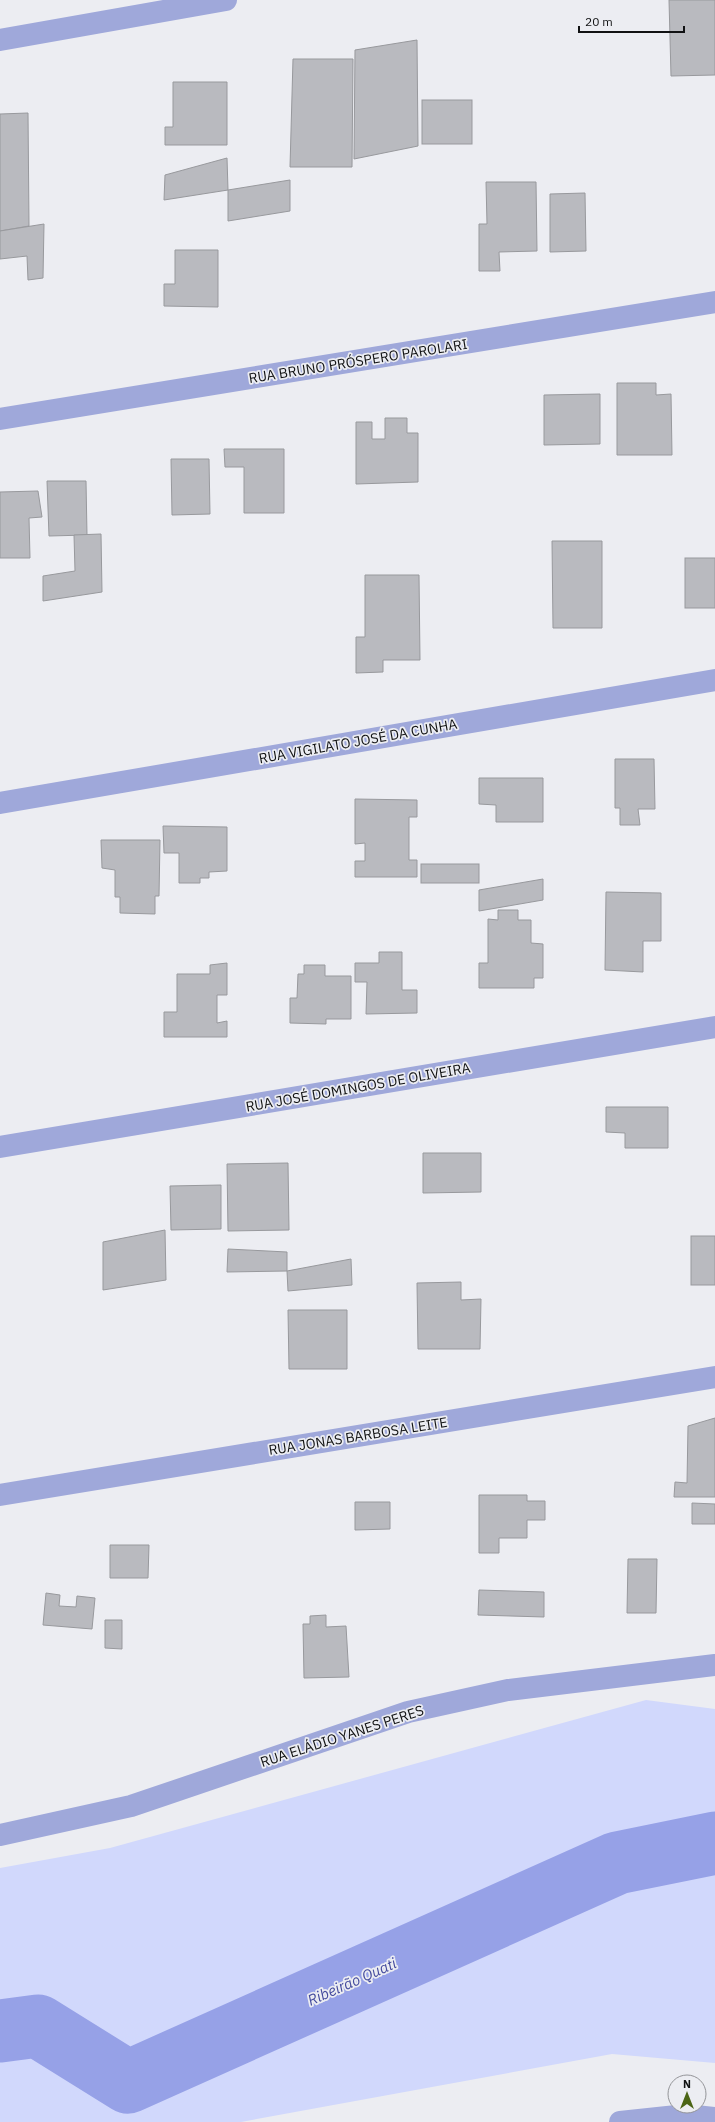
<svg xmlns="http://www.w3.org/2000/svg" width="715" height="2122" font-family="'IBM Plex Sans',sans-serif">
<style>
.green{fill:#d1d8fc}
.lines{fill:none;stroke-linecap:round;stroke-linejoin:round}
.river{stroke:#96a1e7;stroke-width:63}
.building{fill:#b9babf;stroke:#98999d}
.minor{stroke:#9fa8da;stroke-width:22}
.tertiary{stroke:#9fa8da;stroke-width:22}
.labels{text-anchor:middle;stroke-width:3.5;stroke-linejoin:round;paint-order:stroke}
.street-label{font-size:14px;fill:#111213;stroke:#ecedf2}
.water-label{font-size:15px;font-style:italic;fill:#444b9e;stroke:#ecedf2}
</style>
<rect width="100%" height="100%" fill="#ecedf2"/>
<polygon class="green" points="646,1700 715,1709 715,2063 612,2054 241,2122 0,2122 0,1868 110,1848"/>
<g class="lines">
<polyline class="river" points="0,2031 38,2026 128,2082 617,1863 715,1843"/>
</g>
<g class="building">
<polygon points="669,0 715,0 715,75 671,76"/>
<polygon points="417,40 418,146 354,159 355,50"/>
<polygon points="293,59 353,59 352,167 290,167"/>
<polygon points="173,82 227,82 227,145 165,145 165,127 173,127"/>
<rect x="422" y="100" width="50" height="44"/>
<polygon points="28,113 29,226 0,231 0,114"/>
<polygon points="227,158 228,190 164,200 165,175"/>
<polygon points="290,180 290,211 228,221 228,190"/>
<polygon points="486,182 536,182 537,251 499,252 500,271 479,271 479,224 487,224"/>
<polygon points="585,193 586,251 550,252 550,194"/>
<polygon points="44,224 43,278 28,280 27,256 0,259 0,231"/>
<polygon points="175,250 218,250 218,307 164,306 164,284 175,284"/>
<polygon points="617,383 656,383 656,395 671,394 672,455 617,455"/>
<polygon points="600,394 600,444 544,445 544,395"/>
<polygon points="385,418 407,418 407,433 418,433 418,482 356,484 356,422 372,422 372,439 385,439"/>
<polygon points="224,449 284,449 284,513 244,513 244,467 225,467"/>
<polygon points="171,459 209,459 210,514 172,515"/>
<polygon points="47,481 86,481 87,535 49,536"/>
<polygon points="38,491 42,517 29,518 30,558 0,558 0,492"/>
<polygon points="101,534 102,592 43,601 43,576 75,571 74,535"/>
<polygon points="552,541 602,541 602,628 553,628"/>
<rect x="685" y="558" width="30" height="50"/>
<polygon points="365,575 419,575 420,660 383,660 383,672 356,673 356,637 365,637"/>
<polygon points="615,759 654,759 655,809 638,809 640,825 620,825 620,808 615,808"/>
<polygon points="479,778 543,778 543,822 496,822 496,805 479,804"/>
<polygon points="355,799 417,800 417,817 409,817 409,860 417,860 417,877 355,877 355,861 365,861 365,843 355,844"/>
<polygon points="163,826 227,827 227,871 209,872 209,878 200,878 200,883 179,883 179,853 164,853"/>
<polygon points="101,840 160,840 159,896 155,896 155,914 120,913 120,897 115,897 115,870 102,868"/>
<rect x="421" y="864" width="58" height="19"/>
<polygon points="543,879 543,900 479,911 479,890"/>
<polygon points="606,892 661,893 661,941 643,941 643,972 605,970"/>
<polygon points="498,910 518,910 518,920 531,920 531,943 543,944 543,978 534,978 534,988 479,988 479,963 488,963 488,919 498,920"/>
<polygon points="379,952 402,952 402,990 417,990 417,1013 366,1014 367,982 355,982 355,963 379,963"/>
<polygon points="227,963 227,995 217,995 217,1023 227,1021 227,1037 164,1037 164,1012 177,1012 177,974 210,974 210,965"/>
<polygon points="304,965 325,965 325,976 351,976 351,1019 326,1019 326,1024 290,1023 290,998 297,998 298,974 304,974"/>
<polygon points="606,1107 668,1107 668,1148 625,1148 625,1133 606,1132"/>
<polygon points="423,1153 481,1153 481,1192 423,1193"/>
<polygon points="288,1163 289,1230 228,1231 227,1164"/>
<polygon points="221,1185 221,1229 171,1230 170,1186"/>
<polygon points="165,1230 166,1280 103,1290 103,1242"/>
<rect x="691" y="1236" width="24" height="49"/>
<polygon points="228,1249 287,1252 287,1271 227,1272"/>
<polygon points="351,1259 352,1285 288,1291 287,1271"/>
<polygon points="461,1282 461,1300 481,1299 480,1349 418,1349 417,1283"/>
<polygon points="288,1310 347,1310 347,1369 289,1369"/>
<polygon points="715,1418 715,1497 674,1497 675,1482 687,1483 688,1426"/>
<polygon points="479,1495 527,1495 527,1501 545,1501 545,1520 527,1520 527,1538 499,1538 499,1553 479,1553"/>
<polygon points="355,1502 390,1502 390,1529 355,1530"/>
<polygon points="692,1503 715,1504 715,1524 692,1524"/>
<polygon points="110,1545 149,1545 148,1578 110,1578"/>
<polygon points="628,1559 657,1559 656,1613 627,1613"/>
<polygon points="479,1590 544,1592 544,1617 478,1615"/>
<polygon points="46,1593 60,1595 59,1606 76,1607 77,1596 95,1598 92,1629 43,1625"/>
<polygon points="326,1615 326,1627 346,1626 349,1677 304,1678 303,1624 310,1624 310,1616"/>
<polygon points="105,1620 122,1620 122,1649 105,1648"/>
</g>
<g class="lines">
<g class="minor">
<polyline points="0,419 715,302"/>
<polyline points="0,803 715,680"/>
<polyline points="0,1147 715,1027"/>
<polyline points="0,1495 715,1377"/>
<polyline points="0,1835 131,1806 408,1712 508,1690 715,1665"/>
</g>
<g class="tertiary">
<polyline points="0,40 226,0"/>
<polyline points="620,2122 686,2115 715,2118"/>
</g>
</g>
<g class="labels">
<g class="street-label">
<text transform="translate(358 361) rotate(-9)" y="5">RUA BRUNO PRÓSPERO PAROLARI</text>
<text transform="translate(358 741) rotate(-10)" y="5">RUA VIGILATO JOSÉ DA CUNHA</text>
<text transform="translate(358 1087) rotate(-10)" y="5">RUA JOSÉ DOMINGOS DE OLIVEIRA</text>
<text transform="translate(358 1436) rotate(-9)" y="5">RUA JONAS BARBOSA LEITE</text>
<text transform="translate(342 1736) rotate(-18)" y="5">RUA ELÁDIO YANES PERES</text>
</g>
<g class="water-label">
<text transform="translate(352 1982) rotate(-24)" y="5">Ribeirão Quati</text>
</g>
</g>
<g transform="translate(687 2094)"><circle r="19" fill="#ecedf2" stroke="#949599"/>
<path d="M0-3L7 15L0 10L-7 15Z" fill="#4b6515"/>
<text y="-6" font-size="11" font-weight="bold" text-anchor="middle" fill="#111213">N</text>
</g>
<path d="M579 26v6h105v-6" fill="none" stroke="#111213" stroke-width="2"/>
<text x="585" y="26" font-size="12" fill="#111213" stroke="#ecedf2" stroke-width="3" paint-order="stroke">20 m</text>
</svg>
